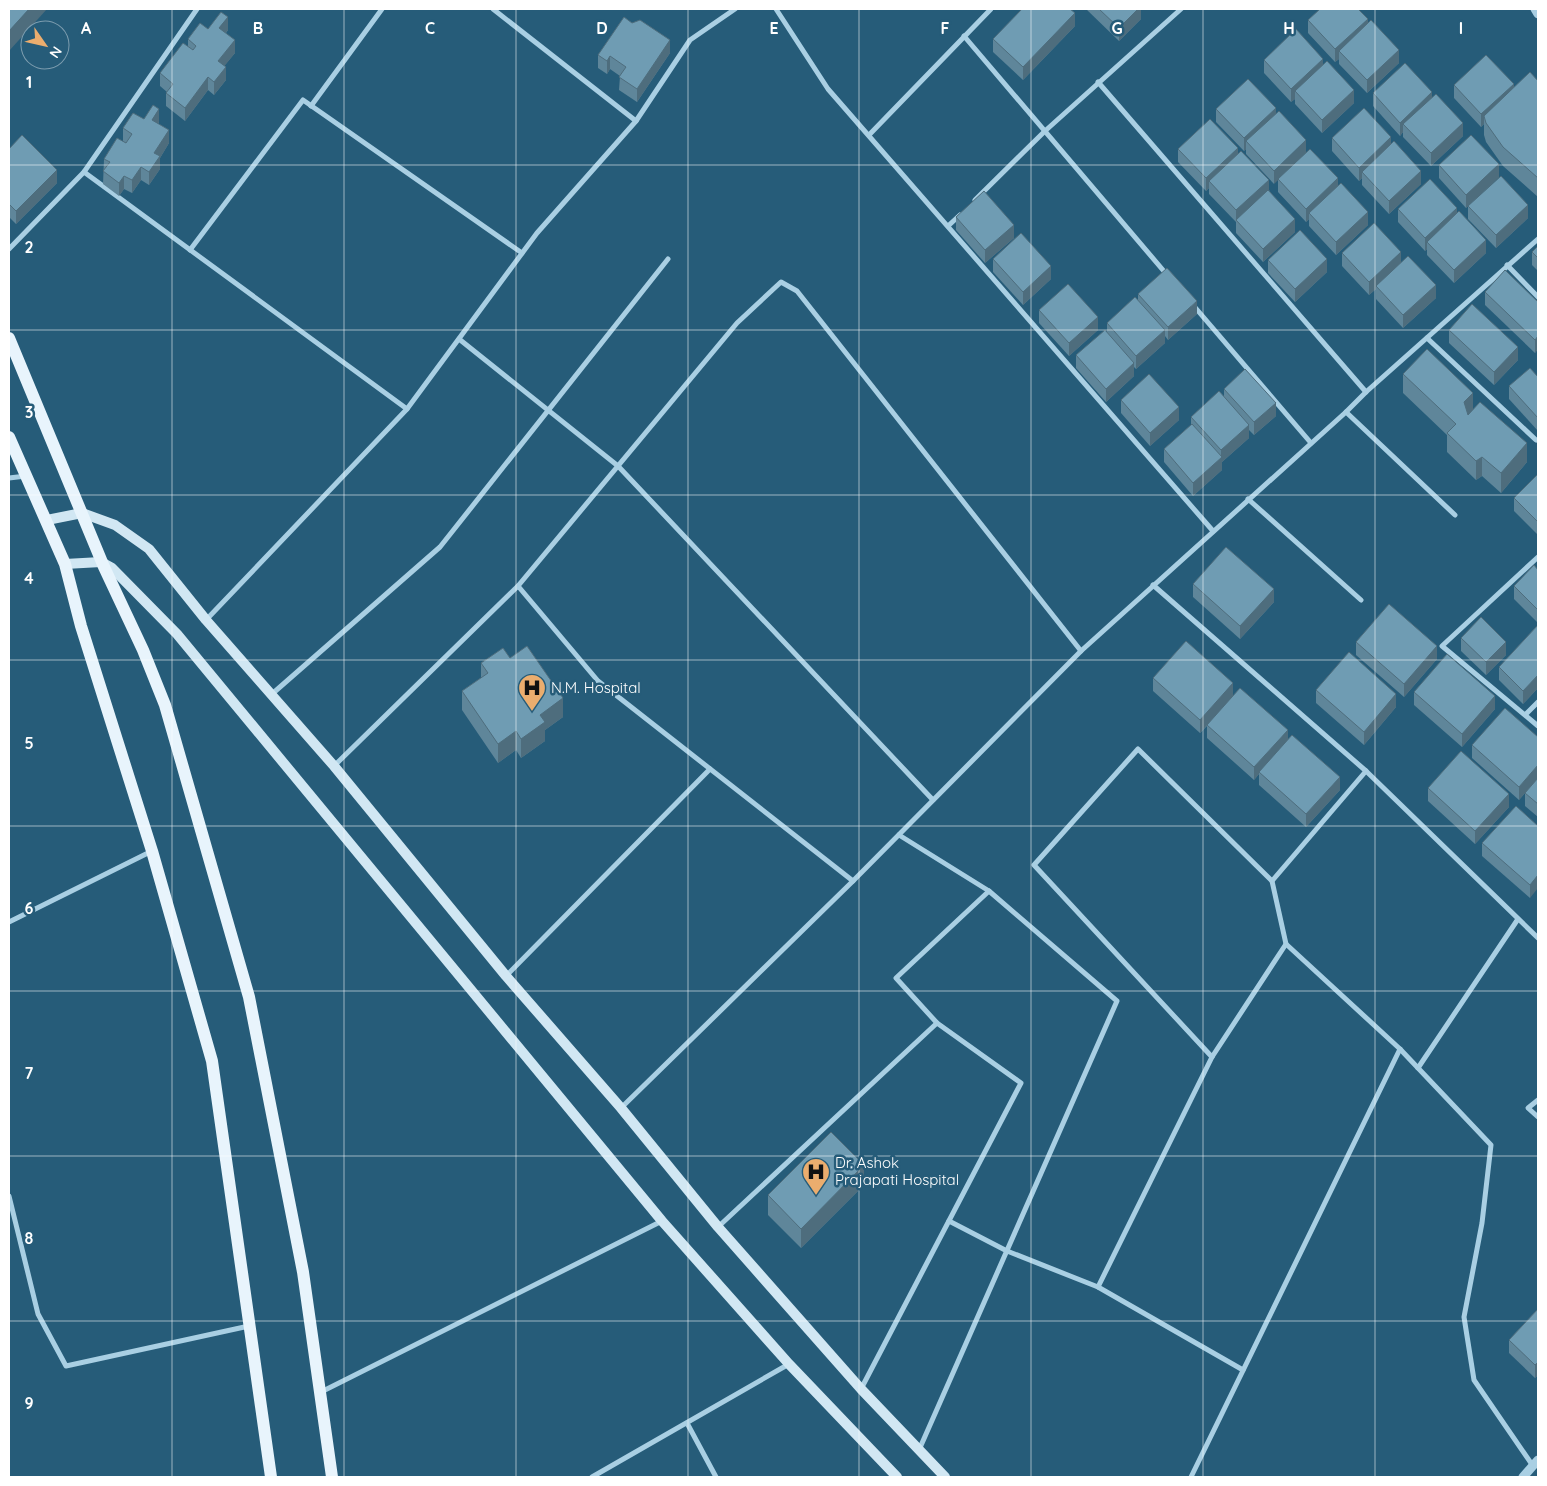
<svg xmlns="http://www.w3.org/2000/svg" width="1547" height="1486" font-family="Quicksand,sans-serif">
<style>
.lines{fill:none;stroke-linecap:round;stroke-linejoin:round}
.minor{stroke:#a9cfe3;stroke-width:5}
.tertiary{stroke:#a9cfe3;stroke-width:9}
.secondary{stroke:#d1e7f3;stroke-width:10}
.primary{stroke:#e8f4fc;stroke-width:12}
.wall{fill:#5f869a}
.shaded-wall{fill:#4e6d7d}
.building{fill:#6f9cb3;stroke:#4e6d7d}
.grid{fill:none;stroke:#fff;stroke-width:1;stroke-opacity:0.55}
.labels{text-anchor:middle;stroke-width:5;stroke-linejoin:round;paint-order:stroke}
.poi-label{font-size:15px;fill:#fff;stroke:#265c79;text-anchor:start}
.grid-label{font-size:16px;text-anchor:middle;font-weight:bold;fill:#fff;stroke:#265c79;stroke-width:5;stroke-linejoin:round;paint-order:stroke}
</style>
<rect width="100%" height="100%" fill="#265c79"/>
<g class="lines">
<g class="minor">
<polyline points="493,9 636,121"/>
<polyline points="776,9 828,89 1213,531"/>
<polyline points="964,36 1168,276"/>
<polyline points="1098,82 1366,392"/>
<polyline points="311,106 382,9"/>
<polyline points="869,135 991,9"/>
<polyline points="84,172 407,409"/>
<polyline points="975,200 1045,131 1181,9"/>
<polyline points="948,226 960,215"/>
<polyline points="9,249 84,172 197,9"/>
<polyline points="190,250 303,100 522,253"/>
<polyline points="1507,265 1538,297"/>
<polyline points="1193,305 1311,443"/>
<polyline points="1427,338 1536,440"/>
<polyline points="459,339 618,466 933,800"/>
<polyline points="1346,412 1455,515"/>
<polyline points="9,478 26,476"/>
<polyline points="1248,499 1361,600"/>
<polyline points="1538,557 1442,646 1538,726"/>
<polyline points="1153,585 1366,771 1538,938"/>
<polyline points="518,586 737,323 781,282 797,291 1081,651"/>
<polyline points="206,620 407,409 537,233 636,121 690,40 735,9"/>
<polyline points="272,694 440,547 668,259"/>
<polyline points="1526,714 1538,702"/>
<polyline points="334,766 518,586 598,681 853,881"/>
<polyline points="899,835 989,891 1117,1001 919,1450"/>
<polyline points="9,922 152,851"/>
<polyline points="1286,944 1400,1049 1491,1145 1482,1223 1464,1317 1474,1380 1533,1466"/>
<polyline points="506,976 710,769"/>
<polyline points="1212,1057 1034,865 1138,749 1272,881"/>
<polyline points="1418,1068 1518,919"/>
<polyline points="1538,1100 1528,1108 1538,1117"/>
<polyline points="621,1108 853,881 1081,651 1346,412 1366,392 1538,239"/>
<polyline points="9,1196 38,1314 66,1366 249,1326"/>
<polyline points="949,1221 1007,1251 1098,1287 1243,1370"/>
<polyline points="718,1227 937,1023"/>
<polyline points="1098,1287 1212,1057 1286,944 1272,881 1366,771"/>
<polyline points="861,1389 1021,1083 937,1023 896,978 989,891"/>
<polyline points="321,1392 662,1221"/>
<polyline points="687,1423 716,1477"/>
<polyline points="592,1477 789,1364"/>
<polyline points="1191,1477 1400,1049"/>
</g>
<g class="tertiary">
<polyline points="1535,9 1538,14"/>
<polyline points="1523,1477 1538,1460"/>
</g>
<g class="secondary">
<polyline points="47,520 82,513 115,525 149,549 206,620 334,766 506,976 621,1108 718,1227 861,1389 945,1477"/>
<polyline points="65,564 101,562 112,568 177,634 662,1221 789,1364 897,1477"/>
</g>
<g class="primary">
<polyline points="9,338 104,567 143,650 165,705 249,997 303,1272 332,1477"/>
<polyline points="9,437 65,564 81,626 152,851 212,1061 271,1477"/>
</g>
</g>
<g class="wall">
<polygon points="1086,9 1141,9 1141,19 1119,41"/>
<polygon points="1308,20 1368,24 1399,63 1367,93 1339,64 1339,59 1335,62 1308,33"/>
<polygon points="632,23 670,53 637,102 619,90 620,76 610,69 607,74 598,68 598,55"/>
<polygon points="1075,26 1023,80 993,52 993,39"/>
<polygon points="208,29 228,30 226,33 235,53 224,66 226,80 214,95 208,90 185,121 166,106 166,93 167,92 160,86 160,73 188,46 188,39"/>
<polygon points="1264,60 1323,64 1354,103 1322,133 1295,104 1295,99 1291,102 1264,73"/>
<polygon points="1538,81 1538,197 1503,166 1486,142 1484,135 1484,124 1481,127 1454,98 1454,85 1514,88"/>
<polygon points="1373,93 1432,97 1463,136 1431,166 1403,137 1403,132 1400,136 1373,106"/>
<polygon points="1276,108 1274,184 1246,154 1246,149 1244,151 1216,122 1216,109"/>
<polygon points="144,119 159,122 158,124 169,143 160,158 160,169 149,185 141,180 132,193 124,189 119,196 103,184 104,159 123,141 123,128"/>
<polygon points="1332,138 1391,144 1421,184 1389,214 1362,185 1362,178 1359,181 1332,151"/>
<polygon points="9,149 57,183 16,224 9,217"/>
<polygon points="1178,149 1238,154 1269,190 1295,232 1263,262 1236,233 1236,222 1209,194 1209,188 1206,191 1178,162"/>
<polygon points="1439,165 1499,177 1466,208 1439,178"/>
<polygon points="1278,179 1338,186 1368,225 1336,255 1309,226 1309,219 1306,222 1278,192"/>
<polygon points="1468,206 1528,218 1496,248 1468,219"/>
<polygon points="1398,209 1457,213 1486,253 1454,283 1427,255 1427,249 1425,251 1398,222"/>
<polygon points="956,217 1014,238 985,263 956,230"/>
<polygon points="1538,246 1538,271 1532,265 1532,252"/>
<polygon points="1342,253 1401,262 1436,298 1403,328 1376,299 1376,289 1369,295 1342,266"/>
<polygon points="993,259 1051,279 1023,305 993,272"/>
<polygon points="1268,260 1327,272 1295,302 1268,273"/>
<polygon points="1485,292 1538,302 1538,349 1535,353 1485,305"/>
<polygon points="1138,294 1197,314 1168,340 1165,336 1165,343 1136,369 1134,367 1134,376 1106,402 1076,368 1076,355 1107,332 1107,323 1138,301"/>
<polygon points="1039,310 1098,330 1069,356 1039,323"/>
<polygon points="1449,330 1518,360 1494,385 1449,343"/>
<polygon points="1403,374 1473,411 1527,462 1501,493 1482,476 1476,480 1447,452 1447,435 1403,393"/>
<polygon points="1538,377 1538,431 1509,399 1509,386"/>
<polygon points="1224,389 1276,416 1254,435 1249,430 1249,438 1222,462 1222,470 1193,496 1164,462 1164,449 1191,425 1191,417 1224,396"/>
<polygon points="1121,400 1179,420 1150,446 1121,413"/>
<polygon points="1538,474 1537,534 1514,511 1514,498"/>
<polygon points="1538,570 1538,623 1514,599 1514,586"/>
<polygon points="1193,584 1274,602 1240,639 1193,597"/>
<polygon points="1538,625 1538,688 1523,704 1499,680 1499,667"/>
<polygon points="1461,638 1506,655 1486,675 1461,651"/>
<polygon points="1356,642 1437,659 1404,697 1356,655"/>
<polygon points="510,658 563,717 545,730 545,741 521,758 516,750 498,763 462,710 462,691 481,678 481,663"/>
<polygon points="1153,678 1233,696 1288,740 1340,790 1306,827 1259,785 1259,774 1254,780 1207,738 1207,726 1200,733 1153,691"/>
<polygon points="1316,690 1396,707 1364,745 1316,703"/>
<polygon points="1414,692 1495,709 1462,747 1414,705"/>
<polygon points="1538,737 1538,817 1525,806 1525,793 1519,800 1472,758 1472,745"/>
<polygon points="1428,788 1509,807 1475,844 1428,801"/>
<polygon points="1538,826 1530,898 1482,856 1482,843"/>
<polygon points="864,1185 801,1248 768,1215 768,1195"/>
<polygon points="1538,1309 1538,1375 1535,1378 1509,1353 1509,1340"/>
</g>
<g class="shaded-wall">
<polygon points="29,9 47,9 9,51 9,31"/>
<polygon points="1138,9 1141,9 1141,19 1119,41 1119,28"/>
<polygon points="1075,13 1075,26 1023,80 1023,67"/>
<polygon points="228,17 228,30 219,41 219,28"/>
<polygon points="1368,19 1368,32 1339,51 1339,59 1335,62 1335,49"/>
<polygon points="235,40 235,53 218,74 218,61"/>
<polygon points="670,40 670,53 637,102 637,89"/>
<polygon points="1399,50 1399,63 1367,93 1367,80"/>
<polygon points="610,56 610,69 607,74 607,61"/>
<polygon points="1323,59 1323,72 1295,91 1295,99 1291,102 1291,89"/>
<polygon points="226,67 226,80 214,95 214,82"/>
<polygon points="208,77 208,90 185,121 185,108"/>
<polygon points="1514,84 1514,97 1484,116 1484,124 1481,127 1481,114"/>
<polygon points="1354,90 1354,103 1322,133 1322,120"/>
<polygon points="1432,92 1432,105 1403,124 1403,132 1400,136 1400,123"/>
<polygon points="1276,108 1276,121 1246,141 1246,149 1244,151 1244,138"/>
<polygon points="159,109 159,122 152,133 152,120"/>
<polygon points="1463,123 1463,136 1431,166 1431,153"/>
<polygon points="169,130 169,143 160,158 160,169 149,185 149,172 154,153"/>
<polygon points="1391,137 1391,150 1362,172 1362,178 1359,181 1359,168"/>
<polygon points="1306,140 1306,153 1274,184 1274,171"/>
<polygon points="1238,148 1238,161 1209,181 1209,188 1206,191 1206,178"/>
<polygon points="1499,164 1499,177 1466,208 1466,195"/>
<polygon points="141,167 141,180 132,193 132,180"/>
<polygon points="57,170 57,183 16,224 16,211"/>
<polygon points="1421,171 1421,184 1389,214 1389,201"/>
<polygon points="124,176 124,189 119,196 119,183"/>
<polygon points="1338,178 1338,191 1309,213 1309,219 1306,222 1306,209"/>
<polygon points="1269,180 1269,193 1236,221 1236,210"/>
<polygon points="1528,205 1528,218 1496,248 1496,235"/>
<polygon points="1457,208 1457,221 1427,242 1427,249 1425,251 1425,238"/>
<polygon points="1368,212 1368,225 1336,255 1336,242"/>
<polygon points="1295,219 1295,232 1263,262 1263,249"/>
<polygon points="1014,225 1014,238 985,263 985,250"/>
<polygon points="1486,240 1486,253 1454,283 1454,270"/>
<polygon points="1401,252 1401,265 1376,286 1376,289 1369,295 1369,282"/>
<polygon points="1327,259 1327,272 1295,302 1295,289"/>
<polygon points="1051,266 1051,279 1023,305 1023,292"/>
<polygon points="1436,285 1436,298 1403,328 1403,315"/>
<polygon points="1197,301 1197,314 1168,340 1168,327"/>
<polygon points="1098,317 1098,330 1069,356 1069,343"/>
<polygon points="1165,330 1165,343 1136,369 1136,356"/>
<polygon points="1538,336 1538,349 1535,353 1535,340"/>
<polygon points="1518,347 1518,360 1494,385 1494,372"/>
<polygon points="1134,363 1134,376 1106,402 1106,389"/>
<polygon points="1473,393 1473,412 1464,422 1464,402"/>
<polygon points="1276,403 1276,416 1254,435 1254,422"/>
<polygon points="1179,407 1179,420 1150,446 1150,433"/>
<polygon points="1249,425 1249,438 1222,462 1222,470 1193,496 1193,483 1221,458 1221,450"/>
<polygon points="1527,443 1527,462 1501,493 1501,473"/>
<polygon points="1482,457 1482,476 1476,480 1476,461"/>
<polygon points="1538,519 1538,532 1537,534 1537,521"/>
<polygon points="1274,589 1274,602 1240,639 1240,626"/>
<polygon points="1506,642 1506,655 1486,675 1486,662"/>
<polygon points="1437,646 1437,659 1404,697 1404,684"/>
<polygon points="1538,675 1538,688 1523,704 1523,691"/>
<polygon points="1233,683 1233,696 1200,733 1200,720"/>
<polygon points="1396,694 1396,707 1364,745 1364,732"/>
<polygon points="1495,696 1495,709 1462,747 1462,734"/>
<polygon points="563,698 563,717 545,730 545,741 521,758 521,739 540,715"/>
<polygon points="1288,730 1288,743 1259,772 1259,774 1254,780 1254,767"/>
<polygon points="516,731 516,750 498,763 498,744"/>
<polygon points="1538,765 1538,778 1519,800 1519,787"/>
<polygon points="1340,777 1340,790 1306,827 1306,814"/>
<polygon points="1509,794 1509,807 1475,844 1475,831"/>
<polygon points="1538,875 1538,888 1530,898 1530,885"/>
<polygon points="864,1165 864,1185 801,1248 801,1229"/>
<polygon points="1538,1362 1538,1375 1535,1378 1535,1365"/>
</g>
<g class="building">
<polygon points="9,9 29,9 9,31"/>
<polygon points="1022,9 1070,9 1075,13 1023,67 993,39"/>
<polygon points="1099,9 1138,9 1119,28"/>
<polygon points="1320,9 1358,9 1368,19 1335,49 1308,20"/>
<polygon points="221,12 228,17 219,28 235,40 218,61 226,67 214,82 208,77 185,108 166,93 173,84 160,73 183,43 193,50 196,46 188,39 200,23 208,29"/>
<polygon points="624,17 632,23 640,20 670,40 637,89 619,77 626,67 610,56 607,61 598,55"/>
<polygon points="1371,20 1399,50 1367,80 1339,51"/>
<polygon points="1296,29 1323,59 1291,89 1264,60"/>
<polygon points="1486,55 1514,84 1481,114 1454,85"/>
<polygon points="1327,61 1354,90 1322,120 1295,91"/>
<polygon points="1405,63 1432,92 1400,123 1373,93"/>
<polygon points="1530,72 1538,81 1538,178 1503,147 1486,123 1484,116"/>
<polygon points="1248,79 1276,108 1244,138 1216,109"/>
<polygon points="1436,94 1463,123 1431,153 1403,124"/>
<polygon points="153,105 159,109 152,120 169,130 154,153 160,156 149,172 141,167 132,180 124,176 119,183 103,171 110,162 104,159 117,138 126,143 132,134 123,128 133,113 144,119"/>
<polygon points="1364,108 1391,137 1359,168 1332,138"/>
<polygon points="1279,111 1306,140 1274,171 1246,141"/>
<polygon points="1210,119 1238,148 1206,178 1178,149"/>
<polygon points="22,135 57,170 16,211 9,204 9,149"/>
<polygon points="1471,135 1499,164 1466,195 1439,165"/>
<polygon points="1394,141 1421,171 1389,201 1362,172"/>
<polygon points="1310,149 1338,178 1306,209 1278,179"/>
<polygon points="1241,151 1269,180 1236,210 1209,181"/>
<polygon points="1501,176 1528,205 1496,235 1468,206"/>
<polygon points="1430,179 1457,208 1425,238 1398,209"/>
<polygon points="1341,183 1368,212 1336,242 1309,213"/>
<polygon points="1268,190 1295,219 1263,249 1236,220"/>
<polygon points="984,191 1014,225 985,250 956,217"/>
<polygon points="1459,211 1486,240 1454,270 1427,242"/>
<polygon points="1374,223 1401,252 1369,282 1342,253"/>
<polygon points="1300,230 1327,259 1295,289 1268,260"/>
<polygon points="1021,233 1051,266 1023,292 993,259"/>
<polygon points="1538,246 1538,258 1532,252"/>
<polygon points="1408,256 1436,285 1403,315 1376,286"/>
<polygon points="1167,268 1197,301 1168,327 1138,294"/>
<polygon points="1505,270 1538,302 1538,336 1535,340 1485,292"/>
<polygon points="1068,284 1098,317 1069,343 1039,310"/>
<polygon points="1135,297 1165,330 1136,356 1107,323"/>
<polygon points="1472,304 1518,347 1494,372 1449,330"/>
<polygon points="1105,330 1134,363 1106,389 1076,355"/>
<polygon points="1427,349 1473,393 1464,402 1468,415 1480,402 1527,443 1501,473 1482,457 1476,461 1447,433 1456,424 1403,374"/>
<polygon points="1530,368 1538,377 1538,418 1509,386"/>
<polygon points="1245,369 1276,403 1254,422 1224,389"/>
<polygon points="1149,374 1179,407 1150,433 1121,400"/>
<polygon points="1219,391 1249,425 1221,450 1191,417"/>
<polygon points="1192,424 1222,457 1193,483 1164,449"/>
<polygon points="1538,474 1538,519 1537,521 1514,498"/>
<polygon points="1226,547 1274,589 1240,626 1193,584"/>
<polygon points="1534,565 1538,570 1538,610 1514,586"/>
<polygon points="1389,604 1437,646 1404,684 1356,642"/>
<polygon points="1481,617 1506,642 1486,662 1461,638"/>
<polygon points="1538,625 1538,675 1523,691 1499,667"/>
<polygon points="1186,641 1233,683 1200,720 1153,678"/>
<polygon points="527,646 563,698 540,715 545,722 521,739 516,731 498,744 462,691 488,673 481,663 503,648 510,658"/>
<polygon points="1349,652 1396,694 1364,732 1316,690"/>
<polygon points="1447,654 1495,696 1462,734 1414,692"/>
<polygon points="1240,688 1288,730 1254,767 1207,725"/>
<polygon points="1505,708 1538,737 1538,765 1519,787 1472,745"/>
<polygon points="1292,735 1340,777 1306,814 1259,772"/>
<polygon points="1461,751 1509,794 1475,831 1428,788"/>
<polygon points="1538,778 1538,804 1525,793"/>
<polygon points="1516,806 1538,826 1538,875 1530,885 1482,843"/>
<polygon points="831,1132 864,1165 801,1229 768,1195"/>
<polygon points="1538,1309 1538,1362 1535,1365 1509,1340"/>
</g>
<path class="grid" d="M172,9v1468M344,9v1468M516,9v1468M688,9v1468M859,9v1468M1031,9v1468M1203,9v1468M1375,9v1468M9,165h1529M9,330h1529M9,495h1529M9,660h1529M9,826h1529M9,991h1529M9,1156h1529M9,1321h1529"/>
<defs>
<symbol id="hospital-pin" viewBox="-11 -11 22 30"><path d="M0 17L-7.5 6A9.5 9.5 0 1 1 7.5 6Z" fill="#ebad6e" stroke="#265c79"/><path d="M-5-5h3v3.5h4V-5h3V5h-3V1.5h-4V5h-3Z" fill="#111"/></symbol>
</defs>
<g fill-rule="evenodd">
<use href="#hospital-pin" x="516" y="672" width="32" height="43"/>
<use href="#hospital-pin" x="800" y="1156" width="32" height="43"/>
</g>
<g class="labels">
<g class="poi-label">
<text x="551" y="693">N.M. Hospital</text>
<text x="835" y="1168">Dr. Ashok<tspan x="835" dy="17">Prajapati Hospital</tspan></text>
</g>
</g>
<g class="grid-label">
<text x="86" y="34">A</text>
<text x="258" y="34">B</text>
<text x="430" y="34">C</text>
<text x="602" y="34">D</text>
<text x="774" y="34">E</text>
<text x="945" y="34">F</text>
<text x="1117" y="34">G</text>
<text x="1289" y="34">H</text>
<text x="1461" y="34">I</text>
<text x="29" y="88">1</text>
<text x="29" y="253">2</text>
<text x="29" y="418">3</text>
<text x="29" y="584">4</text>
<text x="29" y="749">5</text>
<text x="29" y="914">6</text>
<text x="29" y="1079">7</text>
<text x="29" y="1244">8</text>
<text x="29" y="1409">9</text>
</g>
<rect width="1547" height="1486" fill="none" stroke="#ffffff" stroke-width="20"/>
<g transform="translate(45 45) rotate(124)"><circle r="24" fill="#265c79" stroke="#7d9daf"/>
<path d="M0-4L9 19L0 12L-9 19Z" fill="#ebad6e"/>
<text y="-8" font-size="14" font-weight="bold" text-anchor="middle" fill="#ffffff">N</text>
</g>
</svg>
